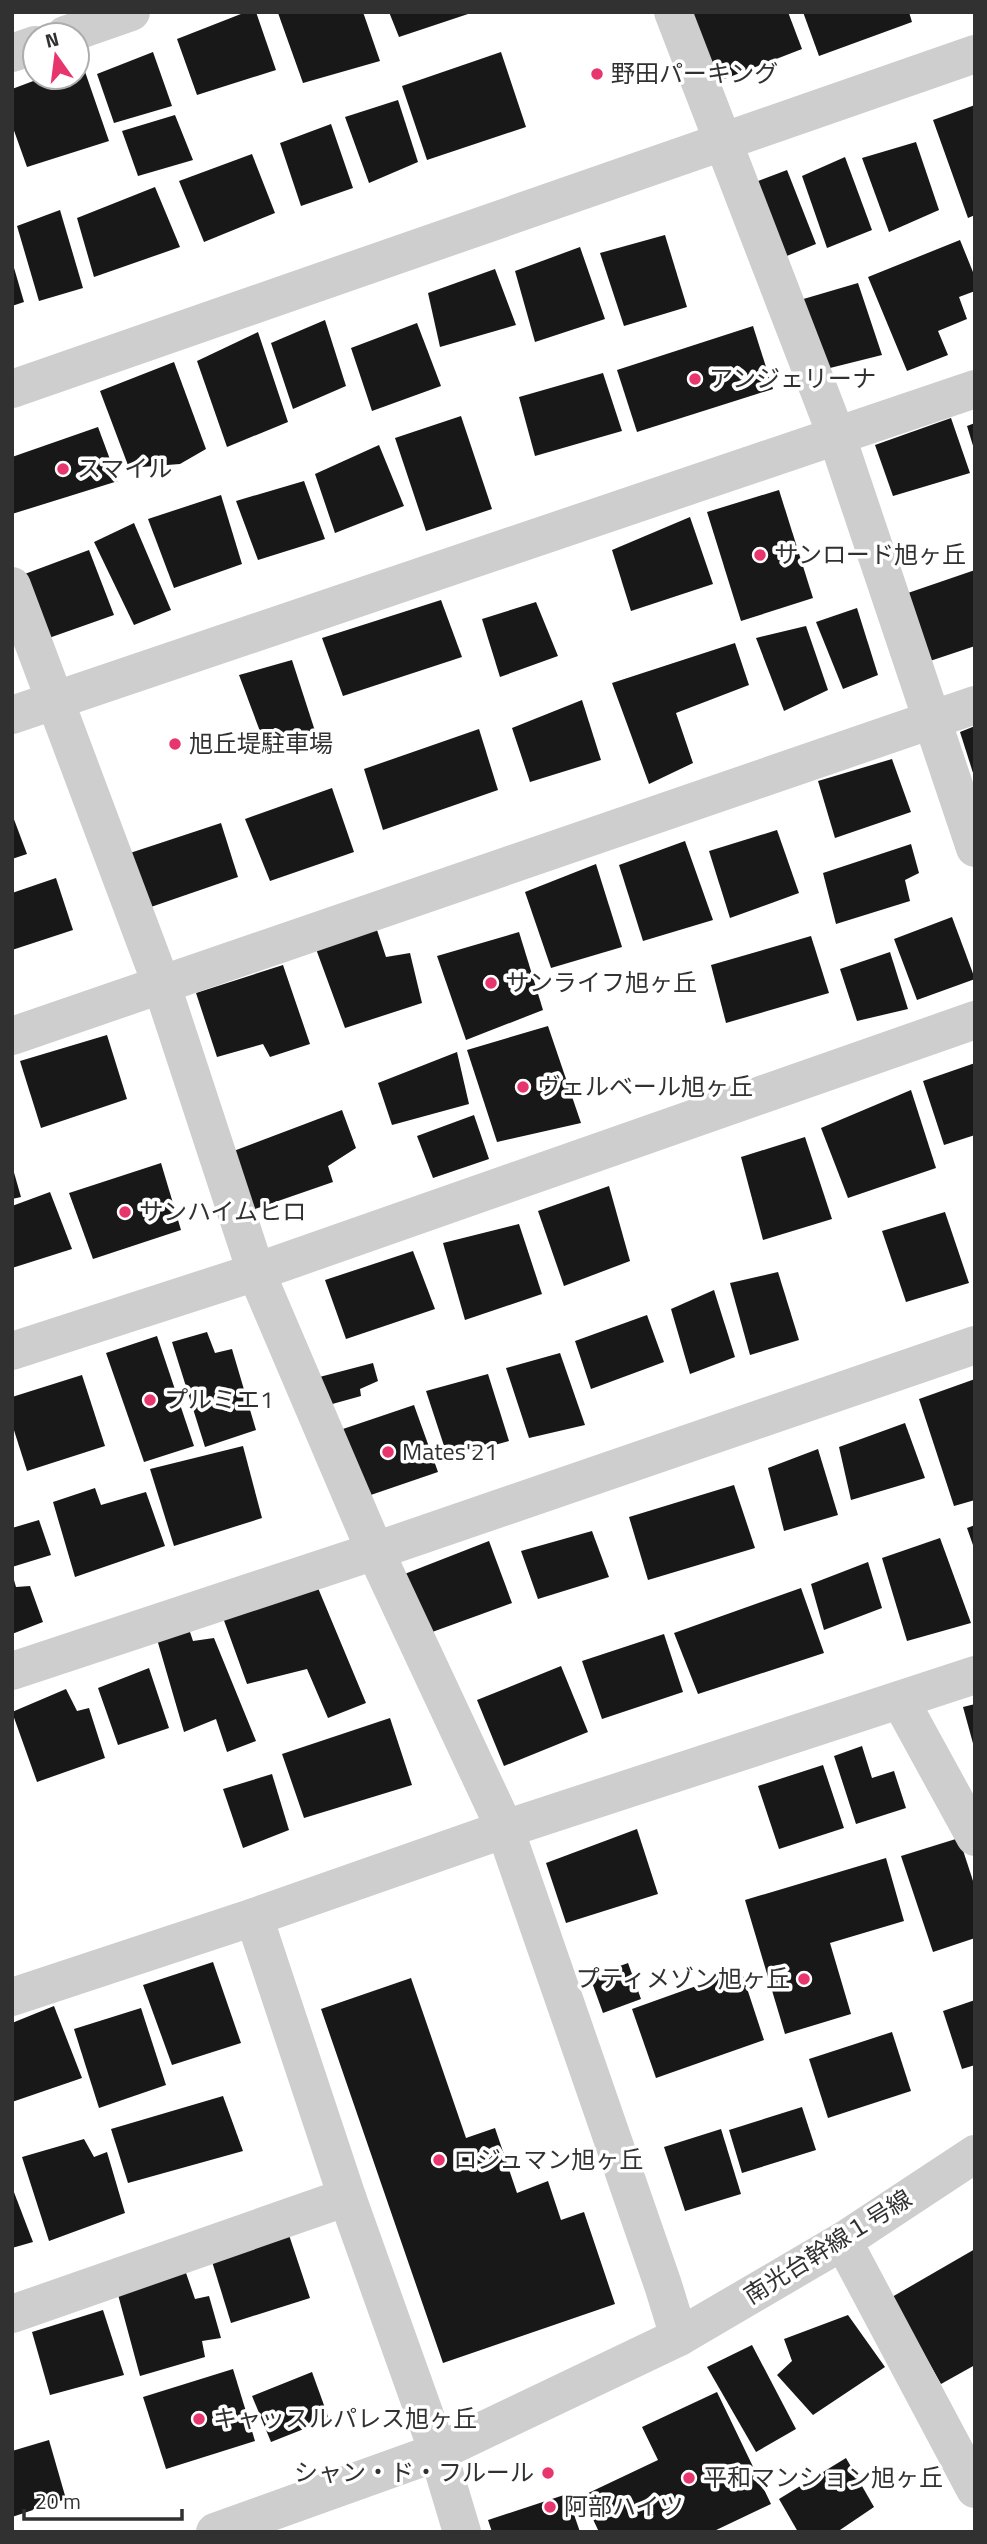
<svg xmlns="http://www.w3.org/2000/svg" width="987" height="2544" font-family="'Titillium Web','Noto Sans JP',sans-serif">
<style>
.building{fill:#181818}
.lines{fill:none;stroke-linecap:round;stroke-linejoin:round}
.minor{stroke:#cecece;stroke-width:38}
.tertiary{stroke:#cecece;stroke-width:38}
.poi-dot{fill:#e7356e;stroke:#fff;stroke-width:2.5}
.labels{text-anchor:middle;stroke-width:7;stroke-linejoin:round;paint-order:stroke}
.poi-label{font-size:24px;fill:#313131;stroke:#fff;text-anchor:start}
.street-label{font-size:24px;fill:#313131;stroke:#fff}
</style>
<rect width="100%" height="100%" fill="#fff"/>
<g class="building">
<polygon points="246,12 256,12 276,70 197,95 177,39"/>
<polygon points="363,12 380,61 303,83 278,13"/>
<polygon points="389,12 471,12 471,13 399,37"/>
<polygon points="687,12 788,12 802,49 714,83"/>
<polygon points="803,12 909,12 912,22 819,56"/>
<polygon points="153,52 172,106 114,123 97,74"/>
<polygon points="501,52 526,127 427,160 402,86"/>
<polygon points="82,63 109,141 27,167 12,125 12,89 44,77 77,77 77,65"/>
<polygon points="398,100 418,162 369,183 345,117"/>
<polygon points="975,105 975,215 968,218 933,120"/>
<polygon points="175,115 193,160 138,176 122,131"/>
<polygon points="331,124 353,188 301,206 280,143"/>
<polygon points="916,142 939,210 889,232 862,158"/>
<polygon points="252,154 275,213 204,242 179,181"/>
<polygon points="845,157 872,230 827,248 802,176"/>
<polygon points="787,170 816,244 777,260 750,184"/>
<polygon points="155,187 180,247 94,277 77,218"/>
<polygon points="60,210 83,288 39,301 17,226"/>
<polygon points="665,235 687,307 624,326 600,253"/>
<polygon points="960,240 975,277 975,291 959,297 967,319 938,331 948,355 907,371 868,277"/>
<polygon points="580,247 605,319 535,342 515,271"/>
<polygon points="12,261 24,302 12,306"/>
<polygon points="495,269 516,325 440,347 428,293"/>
<polygon points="858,283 882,355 826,369 800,300"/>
<polygon points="325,320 346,386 293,409 271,343"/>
<polygon points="417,323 441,386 372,411 351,348"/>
<polygon points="753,326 773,389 637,432 617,370"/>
<polygon points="258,332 288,422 227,447 197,361"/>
<polygon points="174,362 206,449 180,464 129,468 100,391"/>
<polygon points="603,373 622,431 535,456 519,397"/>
<polygon points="461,416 492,509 426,531 395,438"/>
<polygon points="951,418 970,473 893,496 875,445"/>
<polygon points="975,423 975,449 974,449 967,426"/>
<polygon points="98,427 118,481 12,514 12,457"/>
<polygon points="379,445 404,506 335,533 315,474"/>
<polygon points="304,481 325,539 258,560 236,501"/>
<polygon points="779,490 813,598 741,621 707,512"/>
<polygon points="221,495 242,564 174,588 148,519"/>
<polygon points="690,517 713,584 631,611 612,550"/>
<polygon points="134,523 171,610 134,625 94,542"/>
<polygon points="89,550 114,615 46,639 22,575"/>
<polygon points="975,570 975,646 924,663 902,595"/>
<polygon points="441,600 462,657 343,696 322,638"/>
<polygon points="536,602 558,656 500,677 482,619"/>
<polygon points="857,608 878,675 843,689 816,622"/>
<polygon points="806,626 828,690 784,711 756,638"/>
<polygon points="735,643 749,685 676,713 693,763 649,784 612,683"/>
<polygon points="292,660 315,731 267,750 239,675"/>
<polygon points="582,700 601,760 530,782 512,728"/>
<polygon points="975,726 975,776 974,776 960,732"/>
<polygon points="479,729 498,790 383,830 364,769"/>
<polygon points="892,759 911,812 835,838 818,781"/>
<polygon points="332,788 354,852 270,881 245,819"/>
<polygon points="12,814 27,854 12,859"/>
<polygon points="221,823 238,877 148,908 127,854"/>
<polygon points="777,830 799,893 730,918 709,851"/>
<polygon points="685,841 713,920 643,941 619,865"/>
<polygon points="911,844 919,873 905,880 910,901 836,924 823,873"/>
<polygon points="596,864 622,947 551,968 525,892"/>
<polygon points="56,878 73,930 12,950 12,893"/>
<polygon points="952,917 975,979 917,1000 894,939"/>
<polygon points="376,927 386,957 410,953 422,1003 345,1028 316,949"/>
<polygon points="519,932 543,1010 466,1040 437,956"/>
<polygon points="811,936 829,993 726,1023 711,965"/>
<polygon points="890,952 908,1009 857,1021 840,969"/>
<polygon points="283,965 310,1044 270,1057 263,1044 217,1057 196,993"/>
<polygon points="548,1026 581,1123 497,1142 467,1050"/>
<polygon points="107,1035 127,1099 41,1128 20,1061"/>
<polygon points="457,1052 469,1104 392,1125 378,1083"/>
<polygon points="975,1063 975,1135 944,1145 923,1081"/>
<polygon points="911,1090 936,1168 848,1198 821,1128"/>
<polygon points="342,1110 356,1148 328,1166 333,1182 255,1209 231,1152"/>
<polygon points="474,1115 489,1159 433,1178 417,1136"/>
<polygon points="805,1137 832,1219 763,1240 741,1157"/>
<polygon points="161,1163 181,1230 93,1259 69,1193"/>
<polygon points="13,1169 21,1197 12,1199 12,1170"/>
<polygon points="609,1186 630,1261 564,1286 538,1211"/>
<polygon points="50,1192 72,1249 12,1268 12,1206"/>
<polygon points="945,1212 969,1283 906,1302 882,1231"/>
<polygon points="519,1224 542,1294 465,1320 443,1243"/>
<polygon points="413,1251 435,1309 346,1339 325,1280"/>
<polygon points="778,1272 799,1340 750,1355 730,1283"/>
<polygon points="714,1290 735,1357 690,1374 671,1309"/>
<polygon points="647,1315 664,1362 591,1389 575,1341"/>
<polygon points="207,1332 215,1353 232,1349 256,1430 205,1447 172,1342"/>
<polygon points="157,1336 194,1446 144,1462 106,1353"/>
<polygon points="560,1353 585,1425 529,1438 506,1368"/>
<polygon points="373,1363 378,1381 360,1389 361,1396 318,1408 308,1380"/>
<polygon points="488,1374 509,1441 448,1458 426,1391"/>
<polygon points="82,1375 105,1446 27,1471 12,1424 12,1397"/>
<polygon points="975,1379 975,1500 954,1506 919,1399"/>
<polygon points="414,1405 438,1472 362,1498 337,1431"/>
<polygon points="905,1423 925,1478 851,1500 839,1447"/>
<polygon points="243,1446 262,1518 174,1546 150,1469"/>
<polygon points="818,1449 838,1515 784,1531 768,1468"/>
<polygon points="734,1485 755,1548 648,1580 629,1517"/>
<polygon points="95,1488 101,1505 146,1492 165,1546 75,1577 53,1502"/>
<polygon points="39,1520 51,1555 12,1567 12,1528"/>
<polygon points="975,1525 975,1548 974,1548 967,1528"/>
<polygon points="592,1531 609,1577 538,1599 521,1551"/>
<polygon points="940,1538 971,1623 907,1641 882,1558"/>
<polygon points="489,1541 512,1603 424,1635 402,1575"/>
<polygon points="868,1562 882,1608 824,1630 811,1584"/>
<polygon points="12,1573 16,1587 30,1586 43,1622 12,1634"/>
<polygon points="318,1588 366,1703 328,1718 307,1669 247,1684 222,1615"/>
<polygon points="801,1588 824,1653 698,1694 674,1633"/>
<polygon points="187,1623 193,1641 214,1638 256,1741 227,1752 216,1719 184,1732 154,1629"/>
<polygon points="664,1634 683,1692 602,1719 582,1661"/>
<polygon points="561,1666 588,1732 504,1766 477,1700"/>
<polygon points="149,1668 169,1728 118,1745 98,1688"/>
<polygon points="66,1689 77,1711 89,1708 105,1758 37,1782 12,1712"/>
<polygon points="975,1704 975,1747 974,1747 963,1707"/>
<polygon points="390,1718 412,1785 304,1818 282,1754"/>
<polygon points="862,1746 872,1778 894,1771 906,1808 856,1824 834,1756"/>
<polygon points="823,1765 844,1828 779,1849 758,1786"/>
<polygon points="272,1774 289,1830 243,1848 223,1789"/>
<polygon points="637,1829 658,1894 566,1923 546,1863"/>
<polygon points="959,1838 975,1887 975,1938 933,1952 901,1856"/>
<polygon points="886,1858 904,1921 830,1943 851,2014 785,2034 745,1900"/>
<polygon points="213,1962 241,2043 172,2065 143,1985"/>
<polygon points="628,1963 641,1999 603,2013 590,1977"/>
<polygon points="741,1970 764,2040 656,2078 632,2009"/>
<polygon points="411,1978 466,2138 495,2128 517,2193 548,2181 561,2220 584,2212 615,2304 443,2363 321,2009"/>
<polygon points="975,2000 975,2065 962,2069 943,2011"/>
<polygon points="54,2006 82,2078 12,2102 12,2023"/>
<polygon points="141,2008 166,2085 99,2108 74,2029"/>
<polygon points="892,2032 911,2091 828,2118 809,2059"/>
<polygon points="223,2096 243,2151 128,2183 111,2129"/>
<polygon points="802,2107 816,2150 742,2173 729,2130"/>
<polygon points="721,2129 741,2194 685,2211 664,2147"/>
<polygon points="84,2139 94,2157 107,2152 125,2213 49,2241 22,2157"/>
<polygon points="12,2187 33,2242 12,2248"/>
<polygon points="287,2229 310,2298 231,2323 210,2255"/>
<polygon points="975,2249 975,2365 941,2384 892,2297"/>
<polygon points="185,2270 195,2299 209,2296 221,2338 202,2341 205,2357 140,2376 117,2291"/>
<polygon points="103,2310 124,2375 50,2395 32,2332"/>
<polygon points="848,2315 885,2367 813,2415 777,2375 792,2361 784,2339"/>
<polygon points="752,2345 796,2429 756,2452 707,2367"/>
<polygon points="233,2369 255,2441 166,2469 143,2397"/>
<polygon points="312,2372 329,2419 271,2442 252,2396"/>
<polygon points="717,2392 771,2504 712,2532 599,2532 582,2496 658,2460 642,2427"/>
<polygon points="49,2440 66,2499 12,2517 12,2451"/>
<polygon points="846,2458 874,2507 837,2532 798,2532 779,2499"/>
<polygon points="567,2494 580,2532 492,2532 488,2520"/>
</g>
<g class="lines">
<g class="minor">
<polyline points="673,12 837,437 975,848"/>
<polyline points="65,35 131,12"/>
<polyline points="12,53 35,45"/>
<polyline points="12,389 975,54"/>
<polyline points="12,586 162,986 256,1272 375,1551 505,1829 663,2285 679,2337"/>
<polyline points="12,715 975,389"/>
<polyline points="12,1036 975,705"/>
<polyline points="12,1351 256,1272 975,1020"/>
<polyline points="12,1671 375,1551 975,1345"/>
<polyline points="900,1700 975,1837"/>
<polyline points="254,1917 347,2197 438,2452 462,2532"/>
<polyline points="12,1997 254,1917 505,1829 975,1675"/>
<polyline points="843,2241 975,2489"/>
<polyline points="12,2314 347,2197"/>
</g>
<polyline class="tertiary" points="215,2532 438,2452 679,2337 843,2241 975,2154"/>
</g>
<g class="poi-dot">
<circle cx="597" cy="74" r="7"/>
<circle cx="695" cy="379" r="7"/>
<circle cx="63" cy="469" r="7"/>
<circle cx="760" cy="555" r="7"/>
<circle cx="175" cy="744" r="7"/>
<circle cx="491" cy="983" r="7"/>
<circle cx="523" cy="1087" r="7"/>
<circle cx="125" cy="1212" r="7"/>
<circle cx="150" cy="1400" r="7"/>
<circle cx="388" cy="1452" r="7"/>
<circle cx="804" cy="1979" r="7"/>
<circle cx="439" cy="2160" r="7"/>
<circle cx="199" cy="2419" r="7"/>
<circle cx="548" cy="2473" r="7"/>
<circle cx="689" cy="2478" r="7"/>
<circle cx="550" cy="2507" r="7"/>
</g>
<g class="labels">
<g class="poi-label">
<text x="611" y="82">野田パーキング</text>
<text x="709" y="387">アンジェリーナ</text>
<text x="77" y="477">スマイル</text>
<text x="774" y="563">サンロード旭ヶ丘</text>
<text x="189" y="752">旭丘堤駐車場</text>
<text x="505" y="991">サンライフ旭ヶ丘</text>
<text x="537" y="1095">ヴェルベール旭ヶ丘</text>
<text x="139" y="1220">サンハイムヒロ</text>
<text x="164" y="1408">プルミエ1</text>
<text x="402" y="1460">Mates'21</text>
<text x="790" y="1987" text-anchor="end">プティメゾン旭ヶ丘</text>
<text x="453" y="2168">ロジュマン旭ヶ丘</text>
<text x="213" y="2427">キャッスルパレス旭ヶ丘</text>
<text x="534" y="2481" text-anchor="end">シャン・ド・フルール</text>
<text x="703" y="2486">平和マンション旭ヶ丘</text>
<text x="564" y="2515">阿部ハイツ</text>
</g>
<g class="street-label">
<text transform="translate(828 2247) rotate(-32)" y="8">南光台幹線１号線</text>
</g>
</g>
<rect width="987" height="2544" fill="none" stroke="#313131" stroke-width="28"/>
<g transform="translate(56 56) rotate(346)"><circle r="33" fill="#ffffff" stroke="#adadad" stroke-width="2"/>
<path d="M0-5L12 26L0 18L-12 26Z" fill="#e7356e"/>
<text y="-10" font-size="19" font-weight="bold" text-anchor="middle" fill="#313131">N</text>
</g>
<path d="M24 2509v10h158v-10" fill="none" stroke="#313131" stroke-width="3.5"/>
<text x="35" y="2509" font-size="21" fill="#313131" stroke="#ffffff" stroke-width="5" paint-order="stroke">20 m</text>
</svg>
